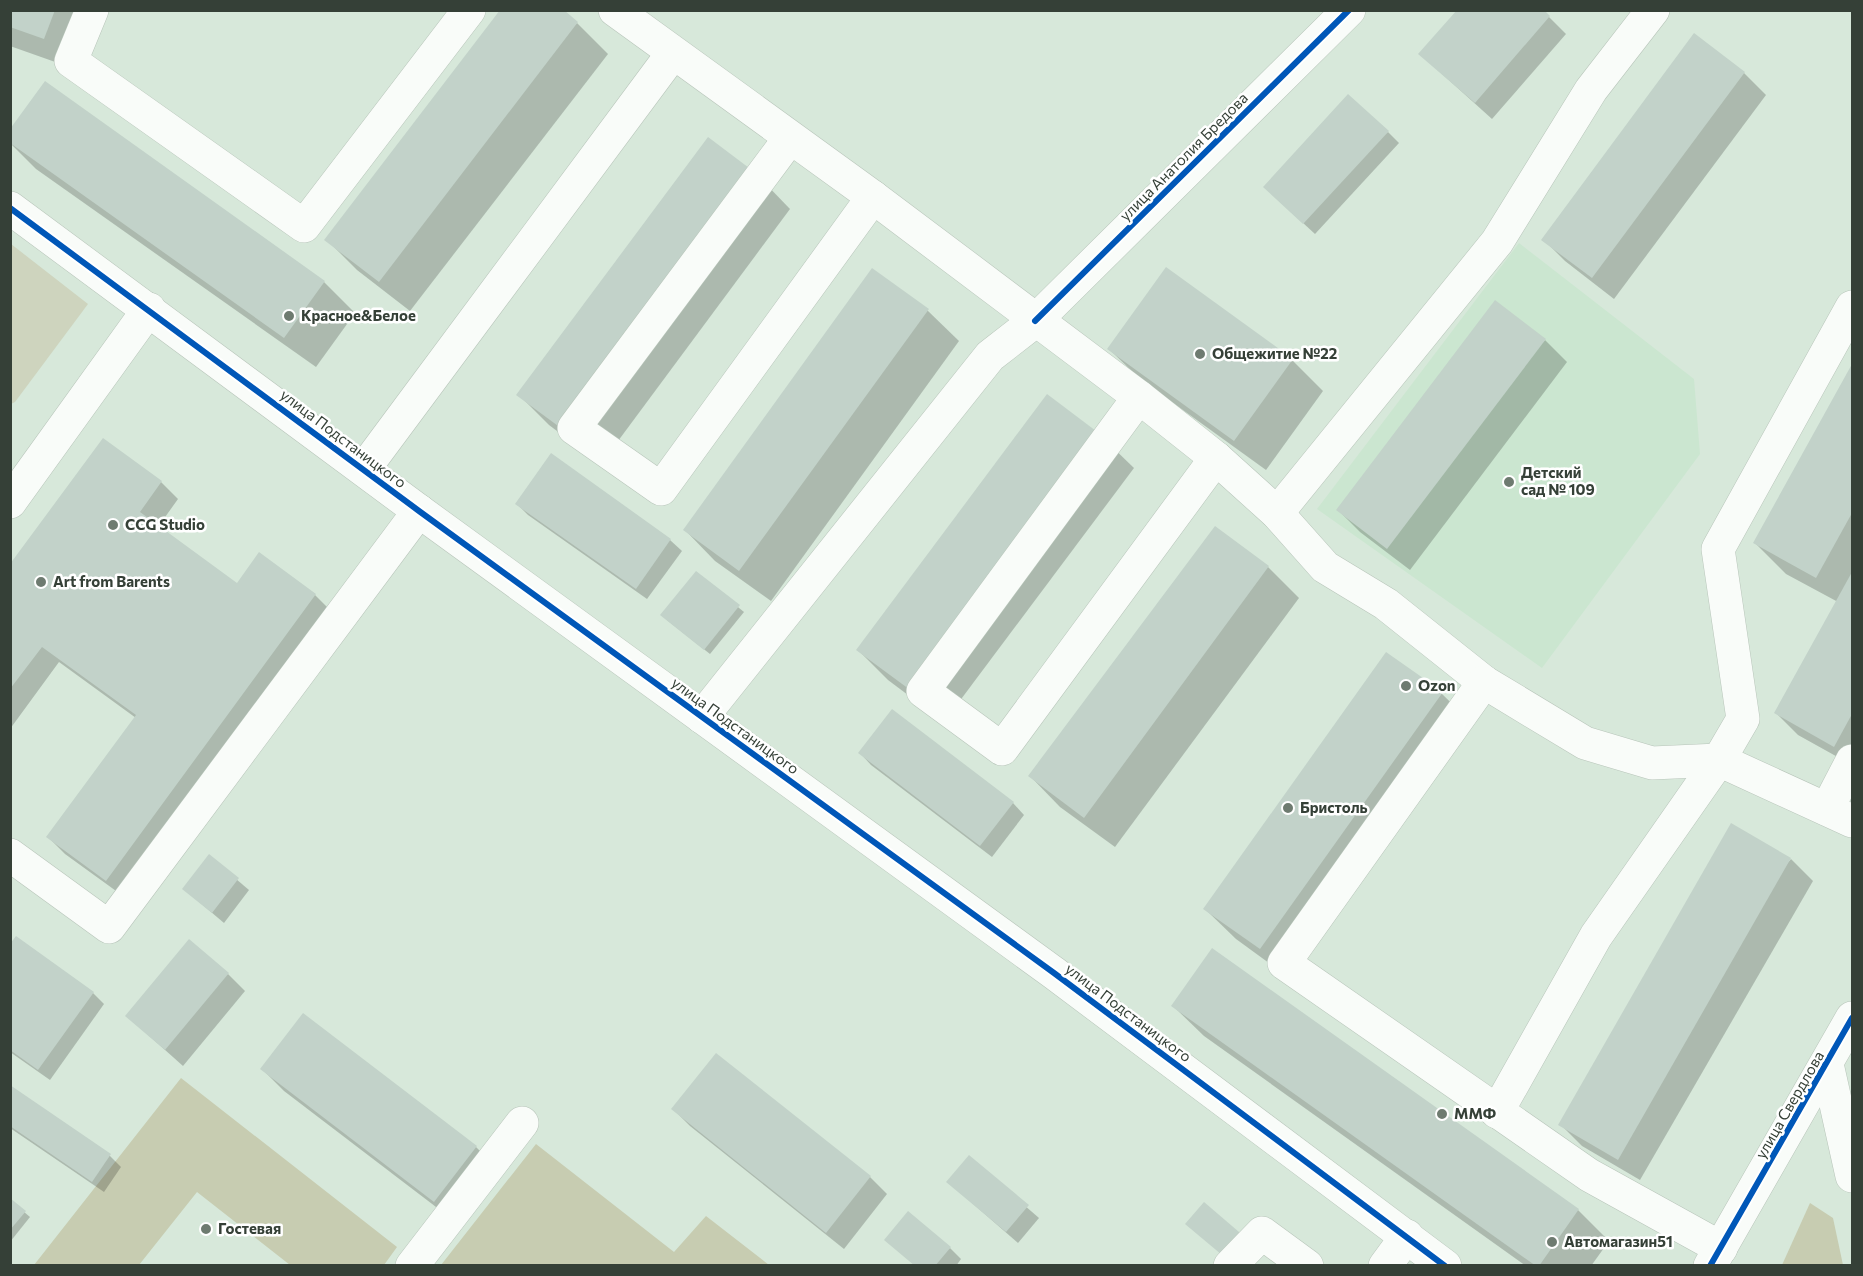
<svg xmlns="http://www.w3.org/2000/svg" width="1863" height="1276" font-family="Commissioner,sans-serif">
<style>
.built{fill:#cbe6d0}
.green{fill:#ced4be}
.forest{fill:#c7ccb1}
.shadow{fill:#0003}
.building{fill:#c2d2c9}
.lines{fill:none;stroke-linecap:round;stroke-linejoin:round}
.minor-casing{stroke:#b8c5ba;stroke-width:34}
.minor{stroke:#f9fcf9;stroke-width:33}
.cycleway-casing{stroke:#fff;stroke-width:10}
.cycleway{stroke:#0057b8;stroke-width:6}
.poi-dot{fill:#6e7b70;stroke:#fff;stroke-width:2}
.labels{text-anchor:middle;stroke-width:5;stroke-linejoin:round;paint-order:stroke}
.street-label{font-size:15px;fill:#354037;stroke:#fff}
.poi-label{font-size:15px;font-weight:bold;fill:#354037;stroke:#fff;text-anchor:start}
</style>
<rect width="100%" height="100%" fill="#d7e8da"/>
<polygon class="built" points="1519,243 1694,379 1700,454 1542,668 1317,509"/>
<polygon class="green" points="11,244 88,304 15,402 11,404"/>
<g class="forest">
<polygon points="181,1078 397,1247 384,1265 290,1265 197,1192 139,1265 34,1265"/>
<polygon points="536,1144 674,1252 706,1216 769,1265 441,1265"/>
<polygon points="1810,1203 1833,1218 1843,1265 1782,1265"/>
</g>
<g class="shadow">
<polygon points="10,10 96,10 75,69 10,46"/>
<polygon points="1542,10 1566,34 1492,119 1420,54"/>
<polygon points="577,23 608,54 410,311 357,270 326,239"/>
<polygon points="1695,36 1744,73 1766,95 1614,299 1565,261 1543,239"/>
<polygon points="1388,132 1399,143 1315,234 1276,198"/>
<polygon points="10,143 324,282 355,313 316,367 36,169"/>
<polygon points="760,178 790,209 601,464 549,425 518,394"/>
<polygon points="1167,269 1292,360 1323,391 1266,470 1140,379 1109,349"/>
<polygon points="873,271 928,311 959,341 771,601 715,561 685,530"/>
<polygon points="1545,340 1567,362 1410,570 1360,532 1338,510"/>
<polygon points="1852,367 1852,765 1798,735 1776,713 1838,602 1786,574 1755,543"/>
<polygon points="1103,438 1134,468 944,722 888,680 858,650"/>
<polygon points="104,440 161,482 178,499 158,527 237,585 260,554 315,595 332,612 123,896 65,854 48,837 136,718 59,662 10,729 10,566"/>
<polygon points="551,456 670,540 682,551 647,599 528,515 517,504"/>
<polygon points="1216,528 1268,567 1299,598 1115,847 1060,807 1030,776"/>
<polygon points="696,573 744,612 710,654 667,620"/>
<polygon points="1386,654 1442,694 1473,724 1291,979 1236,939 1205,909"/>
<polygon points="892,711 1013,803 1024,815 992,857 871,765 860,753"/>
<polygon points="210,857 249,890 224,923 184,889"/>
<polygon points="1791,859 1813,881 1640,1180 1582,1146 1560,1124"/>
<polygon points="10,946 93,993 104,1004 50,1080 10,1052"/>
<polygon points="228,974 245,991 183,1066 127,1016"/>
<polygon points="1173,1006 1578,1210 1609,1241 1591,1266 1526,1266 1204,1036"/>
<polygon points="303,1015 476,1147 498,1169 457,1223 284,1091 262,1069"/>
<polygon points="716,1055 870,1177 887,1194 844,1249 690,1126 673,1109"/>
<polygon points="10,1087 110,1156 121,1167 104,1192 10,1128"/>
<polygon points="969,1157 1039,1218 1018,1243 948,1182"/>
<polygon points="10,1200 30,1217 10,1242"/>
<polygon points="950,1248 961,1259 956,1266 915,1266"/>
</g>
<g class="building">
<polygon points="10,10 55,10 44,39 10,27"/>
<polygon points="500,10 564,10 578,22 379,282 324,240"/>
<polygon points="1457,10 1544,10 1550,16 1475,103 1418,54"/>
<polygon points="1694,33 1745,72 1592,278 1541,240"/>
<polygon points="45,81 325,281 284,338 10,143 10,129"/>
<polygon points="1348,94 1389,131 1303,224 1263,187"/>
<polygon points="708,137 761,177 569,434 516,395"/>
<polygon points="1166,267 1293,359 1234,441 1107,349"/>
<polygon points="872,268 929,309 739,571 683,530"/>
<polygon points="1495,300 1546,339 1387,549 1336,510"/>
<polygon points="1852,364 1852,513 1816,578 1753,543"/>
<polygon points="1047,394 1104,437 913,692 856,650"/>
<polygon points="103,438 162,481 140,512 237,583 259,552 316,594 106,881 46,837 136,715 42,647 10,689 10,564"/>
<polygon points="551,453 671,539 636,589 515,504"/>
<polygon points="1215,526 1269,566 1084,818 1028,776"/>
<polygon points="696,571 740,605 704,650 660,615"/>
<polygon points="1852,572 1852,714 1834,747 1774,713"/>
<polygon points="1386,652 1443,692 1260,949 1203,909"/>
<polygon points="892,709 1014,802 980,846 858,753"/>
<polygon points="1731,823 1791,858 1618,1160 1558,1125"/>
<polygon points="209,854 239,878 212,913 182,889"/>
<polygon points="16,936 94,992 38,1070 10,1050 10,944"/>
<polygon points="189,939 229,973 165,1050 125,1016"/>
<polygon points="1212,948 1579,1209 1539,1266 1536,1266 1171,1006"/>
<polygon points="303,1013 477,1146 434,1202 260,1069"/>
<polygon points="716,1053 871,1176 826,1233 671,1109"/>
<polygon points="10,1085 111,1154 92,1182 10,1126"/>
<polygon points="969,1155 1029,1205 1006,1232 946,1182"/>
<polygon points="10,1198 26,1211 10,1230"/>
<polygon points="1204,1202 1246,1238 1228,1260 1185,1224"/>
<polygon points="908,1211 951,1247 935,1266 915,1266 884,1240"/>
</g>
<g class="lines">
<defs>
<g id="minor">
<polyline points="92,10 71,61 304,226 469,10"/>
<polyline points="615,10 873,197 1139,397 1216,458 1277,513 1325,567 1386,604 1484,682 1585,743 1652,763 1719,760"/>
<polyline points="790,138 574,428 661,489 873,197"/>
<polyline points="10,208 419,511 1054,973 1445,1266"/>
<polyline points="1852,307 1718,549 1743,719 1719,760 1852,821"/>
<polyline points="1139,397 923,691 1002,749 1216,458"/>
<polyline points="364,469 673,53"/>
<polyline points="10,502 149,309"/>
<polyline points="1277,513 1497,242 1591,90 1653,10"/>
<polyline points="1484,682 1284,963 1589,1175 1721,1248"/>
<polyline points="702,717 990,356 1035,321 1349,10"/>
<polyline points="1827,809 1852,761"/>
<polyline points="10,855 109,927 419,511"/>
<polyline points="1827,1064 1852,1176"/>
<polyline points="1497,1112 1596,936 1719,760"/>
<polyline points="412,1266 522,1123"/>
<polyline points="1230,1266 1262,1233 1307,1266"/>
<polyline points="1385,1266 1407,1236"/>
<polyline points="1710,1266 1852,1018"/>
</g>
</defs>
<use href="#minor" class="minor-casing"/>
<use href="#minor" class="minor"/>
<defs>
<g id="cycleway">
<polyline points="10,208 419,511 1054,973 1445,1266"/>
<polyline points="1035,321 1349,10"/>
<polyline points="1710,1266 1852,1018"/>
</g>
</defs>
<use href="#cycleway" class="cycleway-casing"/>
<use href="#cycleway" class="cycleway"/>
</g>
<g class="poi-dot">
<circle cx="289" cy="316" r="6"/>
<circle cx="1200" cy="354" r="6"/>
<circle cx="1509" cy="482" r="6"/>
<circle cx="113" cy="525" r="6"/>
<circle cx="41" cy="582" r="6"/>
<circle cx="1406" cy="686" r="6"/>
<circle cx="1288" cy="808" r="6"/>
<circle cx="1442" cy="1114" r="6"/>
<circle cx="206" cy="1229" r="6"/>
<circle cx="1552" cy="1242" r="6"/>
</g>
<g class="labels">
<g class="street-label">
<text transform="translate(1184 157) rotate(-45)" y="5">улица Анатолия Бредова</text>
<text transform="translate(343 439) rotate(37)" y="5">улица Подстаницкого</text>
<text transform="translate(735 726) rotate(36)" y="5">улица Подстаницкого</text>
<text transform="translate(1128 1013) rotate(37)" y="5">улица Подстаницкого</text>
<text transform="translate(1790 1105) rotate(-60)" y="5">улица Свердлова</text>
</g>
<g class="poi-label">
<text x="301" y="321">Красное&amp;Белое</text>
<text x="1212" y="359">Общежитие №22</text>
<text x="1521" y="478">Детский<tspan x="1521" dy="17">сад № 109</tspan></text>
<text x="125" y="530">CCG Studio</text>
<text x="53" y="587">Art from Barents</text>
<text x="1418" y="691">Ozon</text>
<text x="1300" y="813">Бристоль</text>
<text x="1454" y="1119">ММФ</text>
<text x="218" y="1234">Гостевая</text>
<text x="1564" y="1247">Автомагазин51</text>
</g>
</g>
<rect width="1863" height="1276" fill="none" stroke="#354037" stroke-width="24"/>
</svg>
